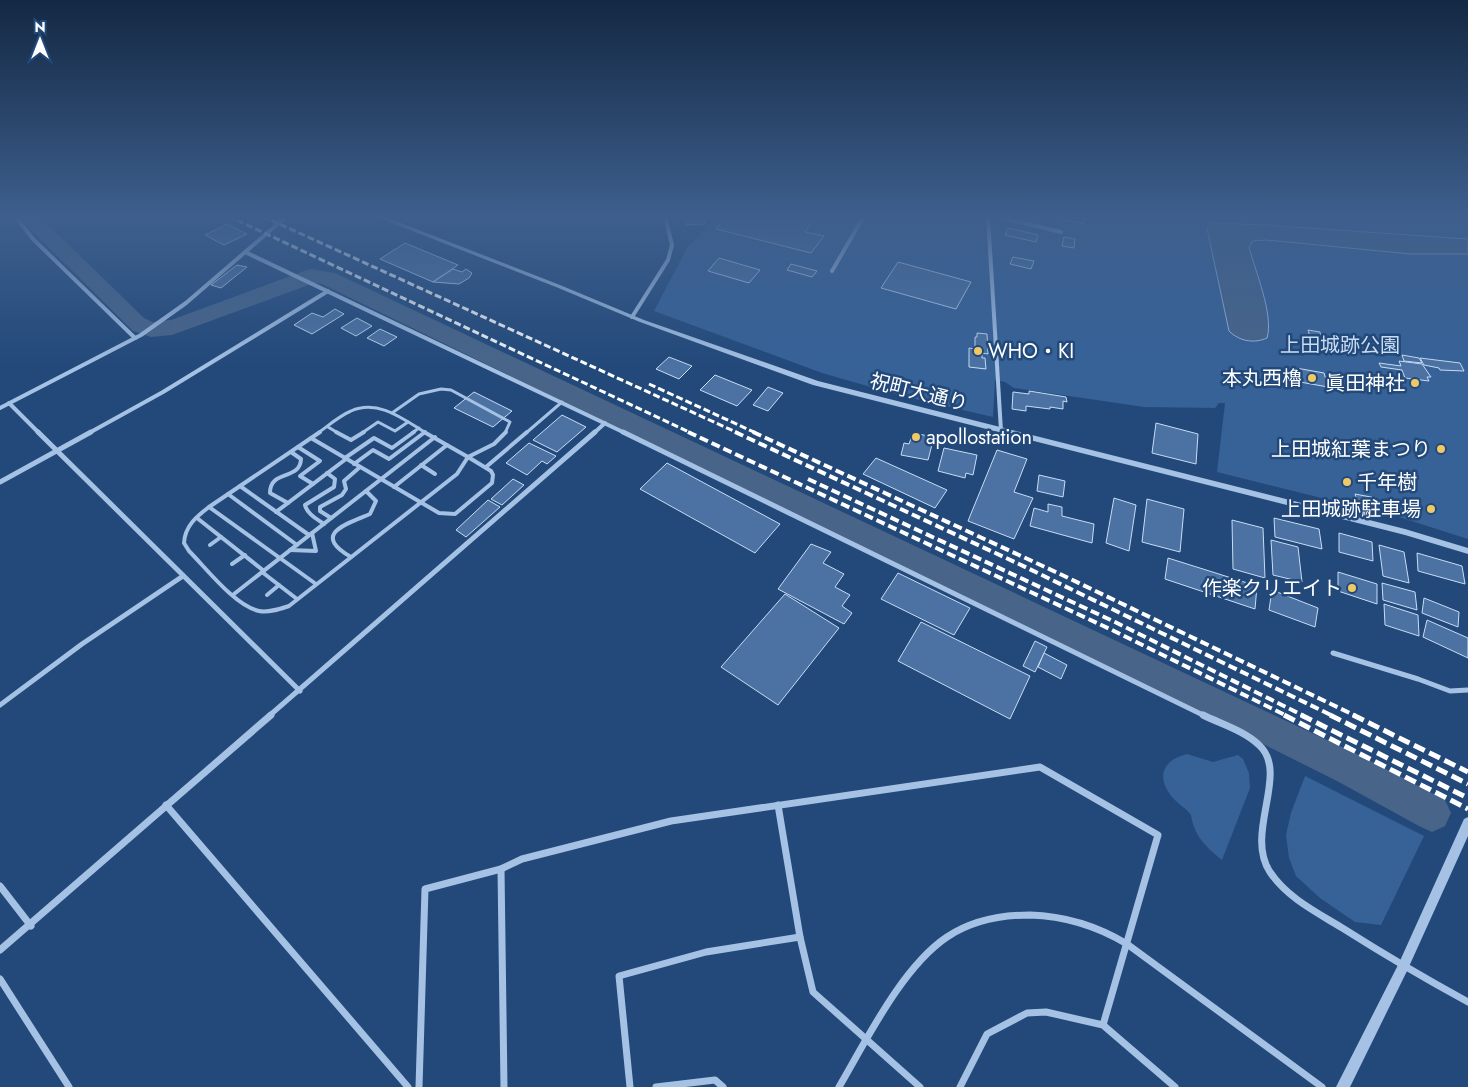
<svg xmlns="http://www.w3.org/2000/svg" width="1468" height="1087" font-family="Jost,'Noto Sans JP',sans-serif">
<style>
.green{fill:#366298}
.water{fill:#486589;stroke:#99bde6}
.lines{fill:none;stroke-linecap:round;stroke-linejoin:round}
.river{fill:#486589;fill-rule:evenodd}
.building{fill:#4b72a3;stroke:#c8dcf4}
.service-far1{stroke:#a5c2e5;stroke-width:3}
.service{stroke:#a5c2e5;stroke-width:4}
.minor-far2{stroke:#a5c2e5;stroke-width:4}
.minor-far1{stroke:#a5c2e5;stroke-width:5}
.minor{stroke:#a5c2e5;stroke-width:7}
.tertiary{fill:#a5c2e5;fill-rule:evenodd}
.rail-far2{stroke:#fff;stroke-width:3;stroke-dasharray:7 3;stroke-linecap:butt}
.rail-far1{stroke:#fff;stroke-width:4;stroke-dasharray:9 4;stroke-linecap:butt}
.rail{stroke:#fff;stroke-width:5;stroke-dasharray:12 5;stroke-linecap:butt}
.poi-dot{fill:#f0c967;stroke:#22497a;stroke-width:2}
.labels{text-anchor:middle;stroke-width:5;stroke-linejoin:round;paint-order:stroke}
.park-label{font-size:20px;fill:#c8dcf4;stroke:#22497a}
.poi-label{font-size:20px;fill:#fff;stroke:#22497a;text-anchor:end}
.street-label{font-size:20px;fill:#fff;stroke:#22497a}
</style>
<rect width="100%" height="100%" fill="#22497a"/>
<g class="green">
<polygon points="718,216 1468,216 1468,539 1402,518 1217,472 1225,403 1219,403 1215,408 1144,407 1014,388 1005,382 995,380 993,417 902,396 822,373 654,311 687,248"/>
<path d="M1187,754l26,8 25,-7 5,4 6,14 1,15 -28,72c-16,-13 -28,-24 -31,-45 -4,-6 -10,-9 -15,-14 -20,-20 -17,-40 11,-47z"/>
<polygon points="1305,776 1424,836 1381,925 1355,922 1320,898 1296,876 1289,858 1286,835 1291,813"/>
</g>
<path class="water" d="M1211,223l53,2 204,14v15h-57l-145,-14 -13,1 -4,6c6,24 25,67 18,91 -13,6 -28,3 -38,-7l-20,-93 -2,-10z"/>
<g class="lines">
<polygon class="river" points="17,216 39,216 144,318 152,322 171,320 304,271 312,269 335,273 1363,757 1445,800 1451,813 1445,826 1432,832 1419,826 1337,781 1231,728 322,284 314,283 172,335 151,337 133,331"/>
</g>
<g class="building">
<polygon points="685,216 704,216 705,224 686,225"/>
<polygon points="728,216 817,216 805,232 824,236 811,253 716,229"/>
<polygon points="1060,216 1070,216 1085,219 1084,224 1059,219"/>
<polygon points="227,224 247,234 224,245 205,235"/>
<polygon points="1008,228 1038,235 1036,242 1005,235"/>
<polygon points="1064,237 1075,239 1074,248 1062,246"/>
<polygon points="405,243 458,265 433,282 380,259"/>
<polygon points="1013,257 1034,261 1031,269 1010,264"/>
<polygon points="719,258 760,270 749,283 708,271"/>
<polygon points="898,262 971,282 956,309 881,288"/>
<polygon points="791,264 817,271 812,277 787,270"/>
<polygon points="237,265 247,267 221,288 211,285"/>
<polygon points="453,269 462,272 466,269 472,273 469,278 459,284 433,282"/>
<polygon points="335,309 344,314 312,334 294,325 312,313 323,317"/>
<polygon points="357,318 372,326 356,336 341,328"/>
<polygon points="380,329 397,337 384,346 367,338"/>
<polygon points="1308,330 1320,332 1321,339 1310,337"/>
<polygon points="977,333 987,334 988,354 982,353 982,358 985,358 986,369 969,367 969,348 975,349 975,337 977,337"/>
<polygon points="1402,355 1419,358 1422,363 1404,361"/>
<polygon points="669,357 692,366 679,379 656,369"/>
<polygon points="1420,358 1460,363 1464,371 1440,370 1439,368 1424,365"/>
<polygon points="1399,361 1422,364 1431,377 1427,377 1429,381 1405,378 1402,370 1381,367 1379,363 1401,366"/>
<polygon points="1296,368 1324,373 1328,387 1300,382"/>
<polygon points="715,375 752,390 737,406 700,390"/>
<polygon points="768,387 783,393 768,411 753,405"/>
<polygon points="1029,391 1066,397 1067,402 1063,401 1063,409 1050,407 1050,409 1026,406 1026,411 1012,409 1013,392 1029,394"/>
<polygon points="474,392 512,411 493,427 454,408"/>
<polygon points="562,415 586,427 557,452 533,440"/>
<polygon points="1156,423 1198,434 1196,464 1152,453"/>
<polygon points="913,433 934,437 928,460 901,455 904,443 909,444"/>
<polygon points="529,443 556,456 547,464 542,461 527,475 506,463"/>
<polygon points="944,448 977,455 973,475 966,473 965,478 938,471"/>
<polygon points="997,450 1027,459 1014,492 1033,498 1014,539 968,521"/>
<polygon points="876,458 947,490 935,508 863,474"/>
<polygon points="667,463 780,524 755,553 640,489"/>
<polygon points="1039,475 1065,481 1063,497 1037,491"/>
<polygon points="513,479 524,485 502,505 491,499"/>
<polygon points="1355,494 1376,498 1378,505 1357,501"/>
<polygon points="1114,498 1136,505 1129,551 1106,543"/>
<polygon points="1147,499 1184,509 1180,552 1142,542"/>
<polygon points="488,500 500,507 466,537 456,530"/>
<polygon points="1048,504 1062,507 1062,516 1094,524 1092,543 1030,526 1034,508 1048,512"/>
<polygon points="1274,518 1319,529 1322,549 1275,537"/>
<polygon points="1232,520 1263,528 1265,578 1233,569"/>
<polygon points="1339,533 1372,542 1373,561 1339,552"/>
<polygon points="1271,540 1298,547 1302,582 1273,575"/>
<polygon points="811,544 831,552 823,563 844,574 835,587 850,595 842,606 852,613 844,624 778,589"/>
<polygon points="1379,545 1404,552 1409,583 1383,576"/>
<polygon points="1417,553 1462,566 1465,584 1418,571"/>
<polygon points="1168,558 1257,586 1255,609 1165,579"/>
<polygon points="1338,572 1377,584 1377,604 1338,591"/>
<polygon points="898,573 970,608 954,635 881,599"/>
<polygon points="1382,583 1415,592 1417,610 1383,600"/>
<polygon points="1272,590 1318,608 1315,627 1269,610"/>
<polygon points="785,594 839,628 778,705 721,667"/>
<polygon points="1424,598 1459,612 1458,627 1422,613"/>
<polygon points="1384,604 1418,615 1419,636 1385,625"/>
<polygon points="1427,620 1468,638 1468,658 1423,637"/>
<polygon points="921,622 1030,676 1010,719 898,661"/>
<polygon points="1035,641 1047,647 1035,672 1023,666"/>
<polygon points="1044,653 1067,665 1061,679 1038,667"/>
</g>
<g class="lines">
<g class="service-far1">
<polyline points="392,413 419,394 441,389 451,390 510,422 505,433"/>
<polyline points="328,427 338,433"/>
<path d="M318,433c10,-7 21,-17 33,-22 27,-12 52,8 75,22"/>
<polyline points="362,433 378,422 395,431 408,422"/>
<polyline points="412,433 419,428"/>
<polyline points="526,433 562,402"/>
</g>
<g class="service">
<path d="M320,432l-111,75c-13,10 -24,19 -25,36l5,8c17,17 46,55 70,60 10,2 21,-2 30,-5l168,-132 11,-17 -44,-25"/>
<polyline points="336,432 351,440 364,432"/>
<polyline points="311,438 439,513 455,514 492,483 493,475 491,471 468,457"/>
<polyline points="298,447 320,461 300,476 313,484"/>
<polyline points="468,457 494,444 506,432"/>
<polyline points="345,458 374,438 392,448 414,432"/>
<polyline points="354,464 373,450 389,459 425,432"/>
<polyline points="421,465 435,474"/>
<polyline points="486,467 527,432"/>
<polyline points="240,486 309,535"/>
<polyline points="394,487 447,445"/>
<polyline points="228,494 297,545"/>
<path d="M288,503l-18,-10c0,-24 30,-12 31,-34l-10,-7"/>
<polyline points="209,507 316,584"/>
<polyline points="276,512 346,459"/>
<polyline points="197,518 264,571"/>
<polyline points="331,518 320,511 320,507 342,495 346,489 344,481 360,467"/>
<path d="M324,524c-7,-5 -17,-10 -19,-19l29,-18 1,-8 -8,-6"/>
<polyline points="210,545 221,537"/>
<polyline points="290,550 316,551 312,533"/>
<path d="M351,557c-40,-23 -5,-33 19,-43l6,-13 -10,-10"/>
<polyline points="232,564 245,555"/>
<polyline points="262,572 297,599"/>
<polyline points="234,594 435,437"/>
<polyline points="267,595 279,585"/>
</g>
<g class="minor-far2">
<polyline points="15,216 33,239 135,338"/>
<polyline points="988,216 1001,431"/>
<polyline points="994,216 1061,232"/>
<polyline points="245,252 625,433"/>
<polyline points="832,271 864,216"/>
<polyline points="632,317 668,260 672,245 665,216"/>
<polyline points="9,403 39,433"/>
<polyline points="0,408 141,335 186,303 287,216"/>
<polyline points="89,433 163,392 328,291"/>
<polyline points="594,433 605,423"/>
</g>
<g class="minor-far1">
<polyline points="38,432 300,691"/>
<polyline points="623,432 1205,716"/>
<polyline points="0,482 91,432"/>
<polyline points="1333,653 1418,679 1450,691 1468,690"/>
<polyline points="0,705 82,644 183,576"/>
<polyline points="269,716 595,432"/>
</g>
<g class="minor">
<path d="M1203,715c18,9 42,16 56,30 31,28 -15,88 11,127 17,26 48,41 74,57 41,26 82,50 124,73"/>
<polyline points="166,805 408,1087"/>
<polyline points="778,805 800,937 813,992 920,1087"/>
<polyline points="501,869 504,1087"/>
<polyline points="0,886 31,926"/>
<polyline points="0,950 271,715"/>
<polyline points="0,979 69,1087"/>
<polyline points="419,1087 425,889 501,869 522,859 671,821 1040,767 1158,835 1103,1025"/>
<polyline points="630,1087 619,976 706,952 800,937"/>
<polyline points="656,1087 715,1080 723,1087"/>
<path d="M839,1087c27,-46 63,-120 108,-150 24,-16 55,-22 83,-22 36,1 67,11 97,29l195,143"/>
<polyline points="960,1087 987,1034 1027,1013 1046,1012 1103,1025 1175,1087"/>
</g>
<g class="tertiary">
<polygon points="374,216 383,216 560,285 644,320 818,381 1405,529 1468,548 1468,554 1405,535 813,385 640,322 556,287"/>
<polygon points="1468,817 1468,836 1407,971 1350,1087 1336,1087 1399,963 1464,819"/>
</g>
<g class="rail-far2">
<polyline points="228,216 691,433"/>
<polyline points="262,216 738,433"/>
<polyline points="649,384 756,433"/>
</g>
<g class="rail-far1">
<polyline points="688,432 1112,630 1287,716"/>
<polyline points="735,432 1019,564 1333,716"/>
<polyline points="753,432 1060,574 1356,716"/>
<polyline points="808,479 1115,622 1304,716"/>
</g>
<g class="rail">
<polyline points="1284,715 1468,809"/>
<polyline points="1301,715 1468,798"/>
<polyline points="1330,715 1468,784"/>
<polyline points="1353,715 1468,772"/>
</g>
</g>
<linearGradient id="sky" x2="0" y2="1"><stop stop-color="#132843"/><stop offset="0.59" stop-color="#3e5f8d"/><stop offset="1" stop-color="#3e5f8d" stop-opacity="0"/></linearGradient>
<rect width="1468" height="368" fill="url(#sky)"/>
<g class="poi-dot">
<circle cx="978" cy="351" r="5"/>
<circle cx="1312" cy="378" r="5"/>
<circle cx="1415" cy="383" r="5"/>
<circle cx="916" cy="437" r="5"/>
<circle cx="1441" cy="449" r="5"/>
<circle cx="1347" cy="482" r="5"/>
<circle cx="1431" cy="509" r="5"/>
<circle cx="1352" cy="588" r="5"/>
</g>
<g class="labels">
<g class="park-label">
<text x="1340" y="352">上田城跡公園</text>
</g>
<g class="poi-label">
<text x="988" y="358" text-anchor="start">WHO・KI</text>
<text x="1302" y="385">本丸西櫓</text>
<text x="1405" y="390">眞田神社</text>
<text x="926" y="444" text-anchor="start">apollostation</text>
<text x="1431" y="456">上田城紅葉まつり</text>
<text x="1357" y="489" text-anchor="start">千年樹</text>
<text x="1421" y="516">上田城跡駐車場</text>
<text x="1342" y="595">作楽クリエイト</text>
</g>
<g class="street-label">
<text transform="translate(919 392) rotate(14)" y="7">祝町大通り</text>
</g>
</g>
<g transform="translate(40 40)" stroke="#22497a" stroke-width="4" paint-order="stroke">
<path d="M0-4L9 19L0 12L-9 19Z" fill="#ffffff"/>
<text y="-8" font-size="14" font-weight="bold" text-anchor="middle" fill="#ffffff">N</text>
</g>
</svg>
